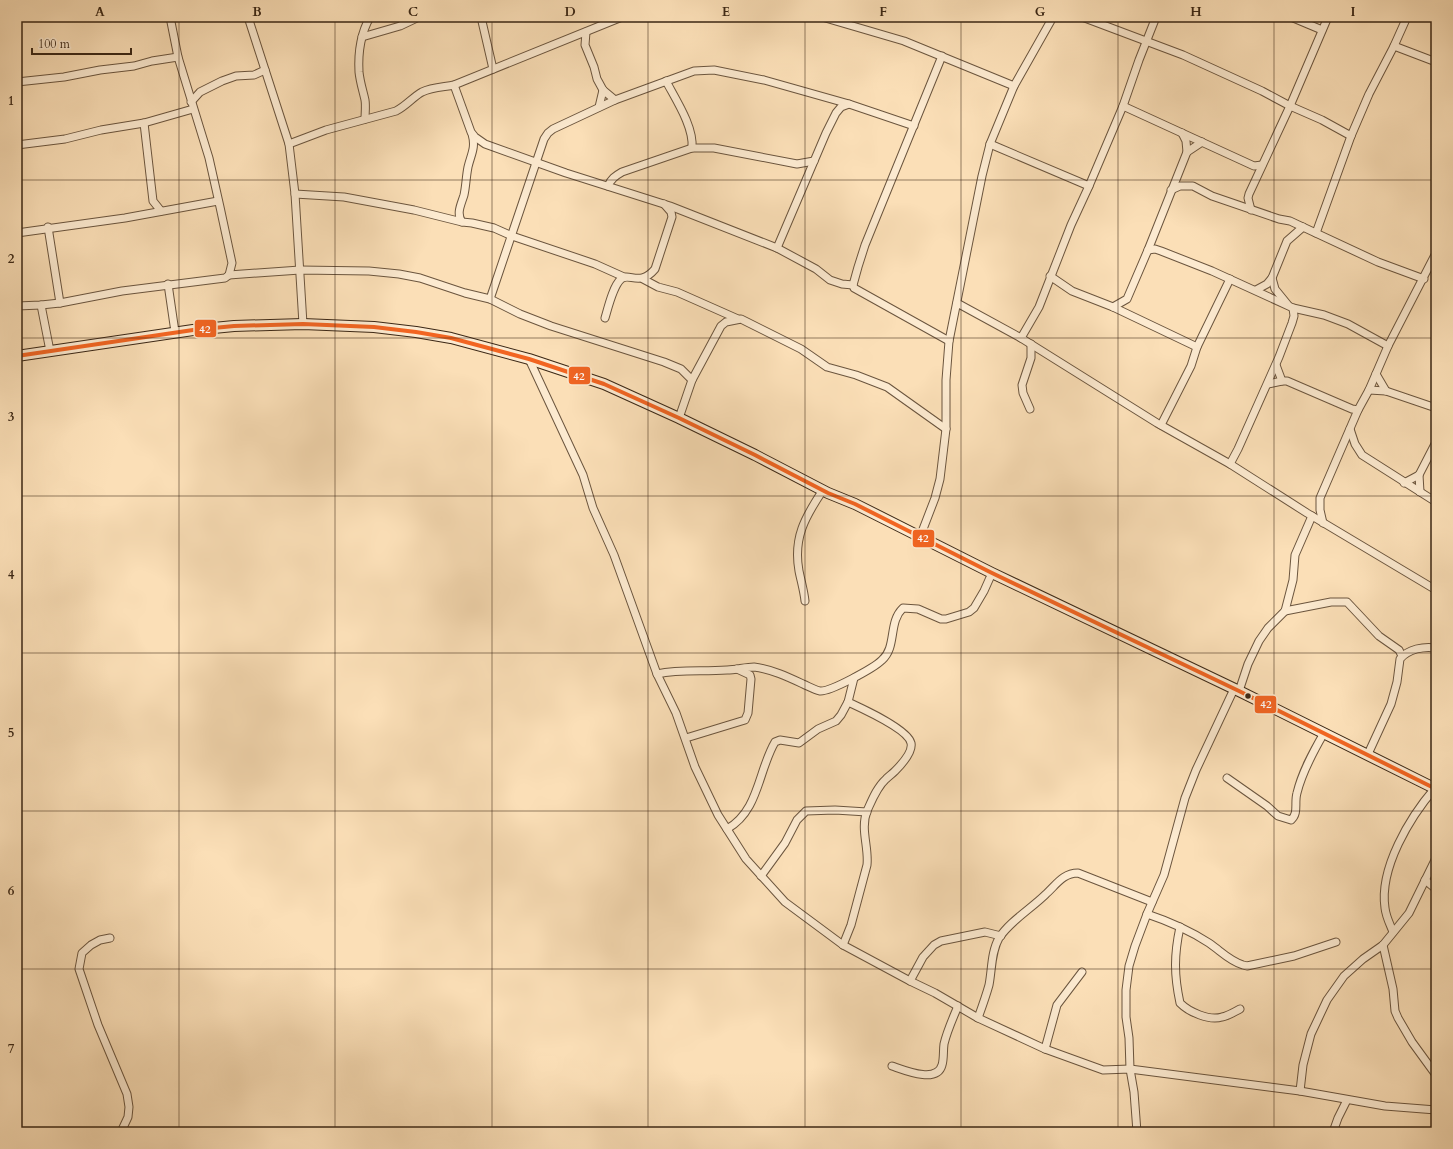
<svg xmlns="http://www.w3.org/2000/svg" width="1453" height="1149" font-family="Cardo,serif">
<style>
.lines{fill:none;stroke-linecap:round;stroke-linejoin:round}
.street-casing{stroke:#6b553e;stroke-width:9}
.secondary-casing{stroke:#3b2715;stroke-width:12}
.street{stroke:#fcead0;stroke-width:7}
.secondary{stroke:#fcead0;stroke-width:10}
.bus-1-casing{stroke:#fcead0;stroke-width:7}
.bus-1{stroke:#f26522;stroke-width:4}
.grid{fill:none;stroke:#3b2715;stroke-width:1;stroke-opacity:0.55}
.bus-dot{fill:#3b2715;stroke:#fcead0;stroke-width:1.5}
.line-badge{stroke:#fcead0;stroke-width:1.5}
.badge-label{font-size:11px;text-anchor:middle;font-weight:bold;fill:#fff}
.neatline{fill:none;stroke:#3b2715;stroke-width:1.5}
.grid-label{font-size:13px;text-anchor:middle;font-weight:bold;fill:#3b2715}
</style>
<rect width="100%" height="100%" fill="#fbdfb7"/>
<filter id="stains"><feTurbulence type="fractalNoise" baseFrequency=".005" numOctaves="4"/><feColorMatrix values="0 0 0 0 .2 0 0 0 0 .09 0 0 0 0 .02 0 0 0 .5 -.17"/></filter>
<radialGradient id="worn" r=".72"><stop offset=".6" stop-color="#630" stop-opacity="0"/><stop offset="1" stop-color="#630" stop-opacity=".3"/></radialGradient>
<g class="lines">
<defs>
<g id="street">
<polyline points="248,17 289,144 295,194 303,324"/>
<polyline points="481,17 493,69"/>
<polyline points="822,17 904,41 1014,86"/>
<polyline points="1082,17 1183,55 1262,91 1290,106 1322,120 1351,136"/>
<polyline points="1291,17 1322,30"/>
<polyline points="586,32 585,45 594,67 597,79 603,90 615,100 694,71 714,70 764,80 849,104"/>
<polyline points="362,37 400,26 419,17"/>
<polyline points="1394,46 1436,62"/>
<polyline points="942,56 865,245 858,267 853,285 854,288 949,341"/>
<path d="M666,81c10,19 28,46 26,67"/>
<polyline points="17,82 64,77 100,70 134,66 152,61 178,57"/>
<polyline points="454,85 471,132 475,137 485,144 566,173 670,206 777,248 816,269 830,280 842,284 853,285"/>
<polyline points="191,102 200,92 222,81 236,76 254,75 265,70"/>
<polyline points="1123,106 1254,166 1262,165"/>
<polyline points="599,107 603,90"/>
<path d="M365,119c0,-6 1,-13 0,-19 -2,-9 -5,-18 -6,-28 -1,-18 2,-39 11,-55"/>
<polyline points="144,123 153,201 161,211"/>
<polyline points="1182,133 1186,141 1187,152"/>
<path d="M472,134c4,14 -1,20 -4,33 -2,10 -2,19 -4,28 -3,10 -8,18 -2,27l10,1 22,5 18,8 83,28 29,13"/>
<path d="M289,144l37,-14 70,-19c10,-5 17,-14 26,-19 10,-5 22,-5 32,-7l168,-68"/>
<polyline points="990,144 1089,186"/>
<polyline points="17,145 65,139 101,130 144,123 193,109"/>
<path d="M608,186c3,-7 7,-10 14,-14l70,-24h22l83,16 17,-3"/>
<polyline points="1171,190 1180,186 1193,186 1212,196 1279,219 1290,221 1378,262 1424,279"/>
<polyline points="295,194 344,197 414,210 462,222"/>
<polyline points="1251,210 1248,198 1249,194 1290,106 1328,17"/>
<polyline points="48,227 60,303"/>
<polyline points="17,233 125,218 218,201"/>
<polyline points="1316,233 1351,136 1369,94 1394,46 1407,17"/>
<polyline points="777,248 826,133 836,113 841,107 849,104 914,126"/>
<polyline points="1148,250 1155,249 1161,251 1212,271 1293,308 1324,315 1348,324 1388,346"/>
<polyline points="229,275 300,270 369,271 399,274 420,278 465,293 490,299 520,314 551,326 664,362 681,369 692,380"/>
<polyline points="1050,276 1072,291 1113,307 1197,347"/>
<polyline points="1272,278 1275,289 1288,305"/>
<polyline points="643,279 658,287 677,292 738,319"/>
<polyline points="168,284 175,332"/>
<polyline points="1256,290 1267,284 1272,278 1287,241 1303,227"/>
<polyline points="490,299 544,139 548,133 553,129 615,100"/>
<polyline points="957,303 1021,338 1157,423 1230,464 1307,513 1436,590"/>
<polyline points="41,305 50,351"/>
<polyline points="17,306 41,305 60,303 122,291 225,278 229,275 232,263 220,207 209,158 178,57 170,17"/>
<polyline points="1113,307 1127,299 1148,250 1187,152 1202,142"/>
<path d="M605,318c3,-10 8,-32 16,-39 8,-7 19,8 34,-10l17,-52 -1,-5 -7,-8"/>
<polyline points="1021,338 1039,307 1071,225 1089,186 1123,106 1139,60 1156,17"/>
<polyline points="529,359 583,475 593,508 614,555 657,674 676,713 695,767 718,815 746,859 785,902 843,945 910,981 935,993 978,1018 1045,1049 1103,1070 1130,1069 1300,1091 1385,1106 1436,1110"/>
<polyline points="1276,365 1282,381"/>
<polyline points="1376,374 1386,391"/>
<polyline points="1268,384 1282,381 1287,381 1352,409 1358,410"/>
<polyline points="1369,390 1386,391 1436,408"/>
<polyline points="1030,409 1023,393 1022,385 1031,358 1031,344"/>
<polyline points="679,418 692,380 721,326 726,322 741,319 801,349 827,367 856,375 887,387 946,429"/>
<polyline points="1161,425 1191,366 1197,347 1230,279"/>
<polyline points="1350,429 1355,444 1362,455 1436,502"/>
<polyline points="1230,464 1238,449 1279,357 1292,323 1294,316 1293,308"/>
<polyline points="1419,475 1420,492"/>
<polyline points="1404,483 1419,475 1436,442"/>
<polyline points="1323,523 1320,510 1320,498 1358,410 1369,390 1388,346 1436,253"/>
<polyline points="920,537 935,498 940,479 946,429 946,380 949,341 982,176 990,144 1014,86 1053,17"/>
<path d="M805,601c-1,-10 -4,-20 -6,-30 -6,-33 6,-54 24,-81"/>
<polyline points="1285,611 1331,602 1347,602 1379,636 1399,650 1402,656"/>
<path d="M657,674c24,-5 46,-2 70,-4 9,0 18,-3 27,-3 17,2 34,10 49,17 5,2 11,6 17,7 10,1 54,-23 62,-31 15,-13 6,-38 21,-52l15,1 23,10h5l23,-7 5,-4 10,-17 8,-18"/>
<polyline points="1239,691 1248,664 1259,641 1268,628 1285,611 1293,580 1295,555 1312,516"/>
<polyline points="686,738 745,720 748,713 751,679 750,675 737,669"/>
<path d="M1368,754l23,-50 6,-22 3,-23c8,-10 24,-13 36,-11"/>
<path d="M1227,778l40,28 11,10 13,4c8,-7 3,-17 6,-27 5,-21 16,-41 27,-60"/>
<path d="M727,829c32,-18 31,-58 48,-87l5,-2 19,3 19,-14 18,-8 5,-6 7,-13 6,-24"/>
<polyline points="761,876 785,843 797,820 806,811 835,810 867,812"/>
<polyline points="1425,880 1436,889"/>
<path d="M1147,914c21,7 42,16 62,29 12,8 19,17 34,22l4,1 47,-10 42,-14"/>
<path d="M1180,927c-6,28 -6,48 0,76 9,9 29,18 42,14 6,-1 12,-5 18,-8"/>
<path d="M1393,932c-3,-8 -7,-15 -8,-24 -6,-40 25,-91 50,-120"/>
<polyline points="110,938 100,940 91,945 82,953 79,969 98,1025 127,1094 129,1107 128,1117 121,1132"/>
<path d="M843,945l8,-20 16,-60c2,-18 -7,-36 0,-54 5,-11 10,-24 19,-32 3,-3 6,-5 9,-8 6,-6 18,-19 16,-28 -3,-14 -50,-35 -63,-41"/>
<polyline points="1383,945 1393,989 1395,1011 1398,1018 1412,1042 1436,1075"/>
<polyline points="910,981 923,957 934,945 941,941 985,932 1001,936"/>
<path d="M978,1018c4,-11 8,-22 11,-33 3,-15 2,-33 10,-47 11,-17 33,-30 47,-44 10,-9 17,-21 32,-21l74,29"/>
<polyline points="1045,1049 1057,1005 1082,972"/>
<path d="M892,1066c12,4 45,18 50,-1 2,-6 1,-14 2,-21 3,-13 9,-26 14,-38"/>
<polyline points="1300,1091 1303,1065 1311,1034 1327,1000 1344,976 1363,959 1383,945 1409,913 1436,858"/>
<polyline points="1137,1132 1134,1092 1130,1069 1129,1038 1126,1017 1126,990 1129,966 1135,946 1147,914 1164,875 1185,798 1196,770 1234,689"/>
<polyline points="1333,1132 1338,1118 1347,1100"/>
</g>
<polyline id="secondary" points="17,356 193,330 234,326 303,324 374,327 416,332 451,338 529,359 604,384 679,418 755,455 828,493 855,504 992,573 1239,691 1436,789"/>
</defs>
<use href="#street" class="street-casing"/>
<use href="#secondary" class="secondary-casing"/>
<use href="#street" class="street"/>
<use href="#secondary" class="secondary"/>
<defs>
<polyline id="bus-1" points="17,356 193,330 234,326 303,324 374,327 416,332 451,338 529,359 604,384 679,418 755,455 828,493 855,504 992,573 1239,691 1436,789"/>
</defs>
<use href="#bus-1" class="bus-1-casing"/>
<use href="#bus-1" class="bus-1"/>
</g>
<path class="grid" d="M179,17v1115M335,17v1115M492,17v1115M648,17v1115M805,17v1115M961,17v1115M1118,17v1115M1274,17v1115M17,180h1419M17,338h1419M17,496h1419M17,653h1419M17,811h1419M17,969h1419"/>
<circle class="bus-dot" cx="1248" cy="696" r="3.5"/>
<g class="line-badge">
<rect x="194" y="319" width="23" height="19" rx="4" fill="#f26522"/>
<rect x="568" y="366" width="23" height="19" rx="4" fill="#f26522"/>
<rect x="912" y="529" width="23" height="19" rx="4" fill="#f26522"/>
<rect x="1254" y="695" width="23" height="19" rx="4" fill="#f26522"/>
</g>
<g class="badge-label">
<text x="205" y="333">42</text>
<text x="579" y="380">42</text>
<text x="923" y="542">42</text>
<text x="1266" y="708">42</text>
</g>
<rect width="1453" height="1149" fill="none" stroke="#fbdfb7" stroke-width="44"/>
<path d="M32 48v6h99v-6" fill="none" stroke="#3b2715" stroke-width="2"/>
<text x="38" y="48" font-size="12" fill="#3b2715" stroke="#fcead0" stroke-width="3" paint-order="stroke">100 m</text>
<rect x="22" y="22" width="1409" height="1105" class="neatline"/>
<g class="grid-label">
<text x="100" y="16">A</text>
<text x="257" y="16">B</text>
<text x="413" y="16">C</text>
<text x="570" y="16">D</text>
<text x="726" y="16">E</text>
<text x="883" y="16">F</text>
<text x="1040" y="16">G</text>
<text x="1196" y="16">H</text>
<text x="1353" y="16">I</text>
<text x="11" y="105">1</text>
<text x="11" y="263">2</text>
<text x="11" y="421">3</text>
<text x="11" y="579">4</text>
<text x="11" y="737">5</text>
<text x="11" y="895">6</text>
<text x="11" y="1053">7</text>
</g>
<rect width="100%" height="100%" filter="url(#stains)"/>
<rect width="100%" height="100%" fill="url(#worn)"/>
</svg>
